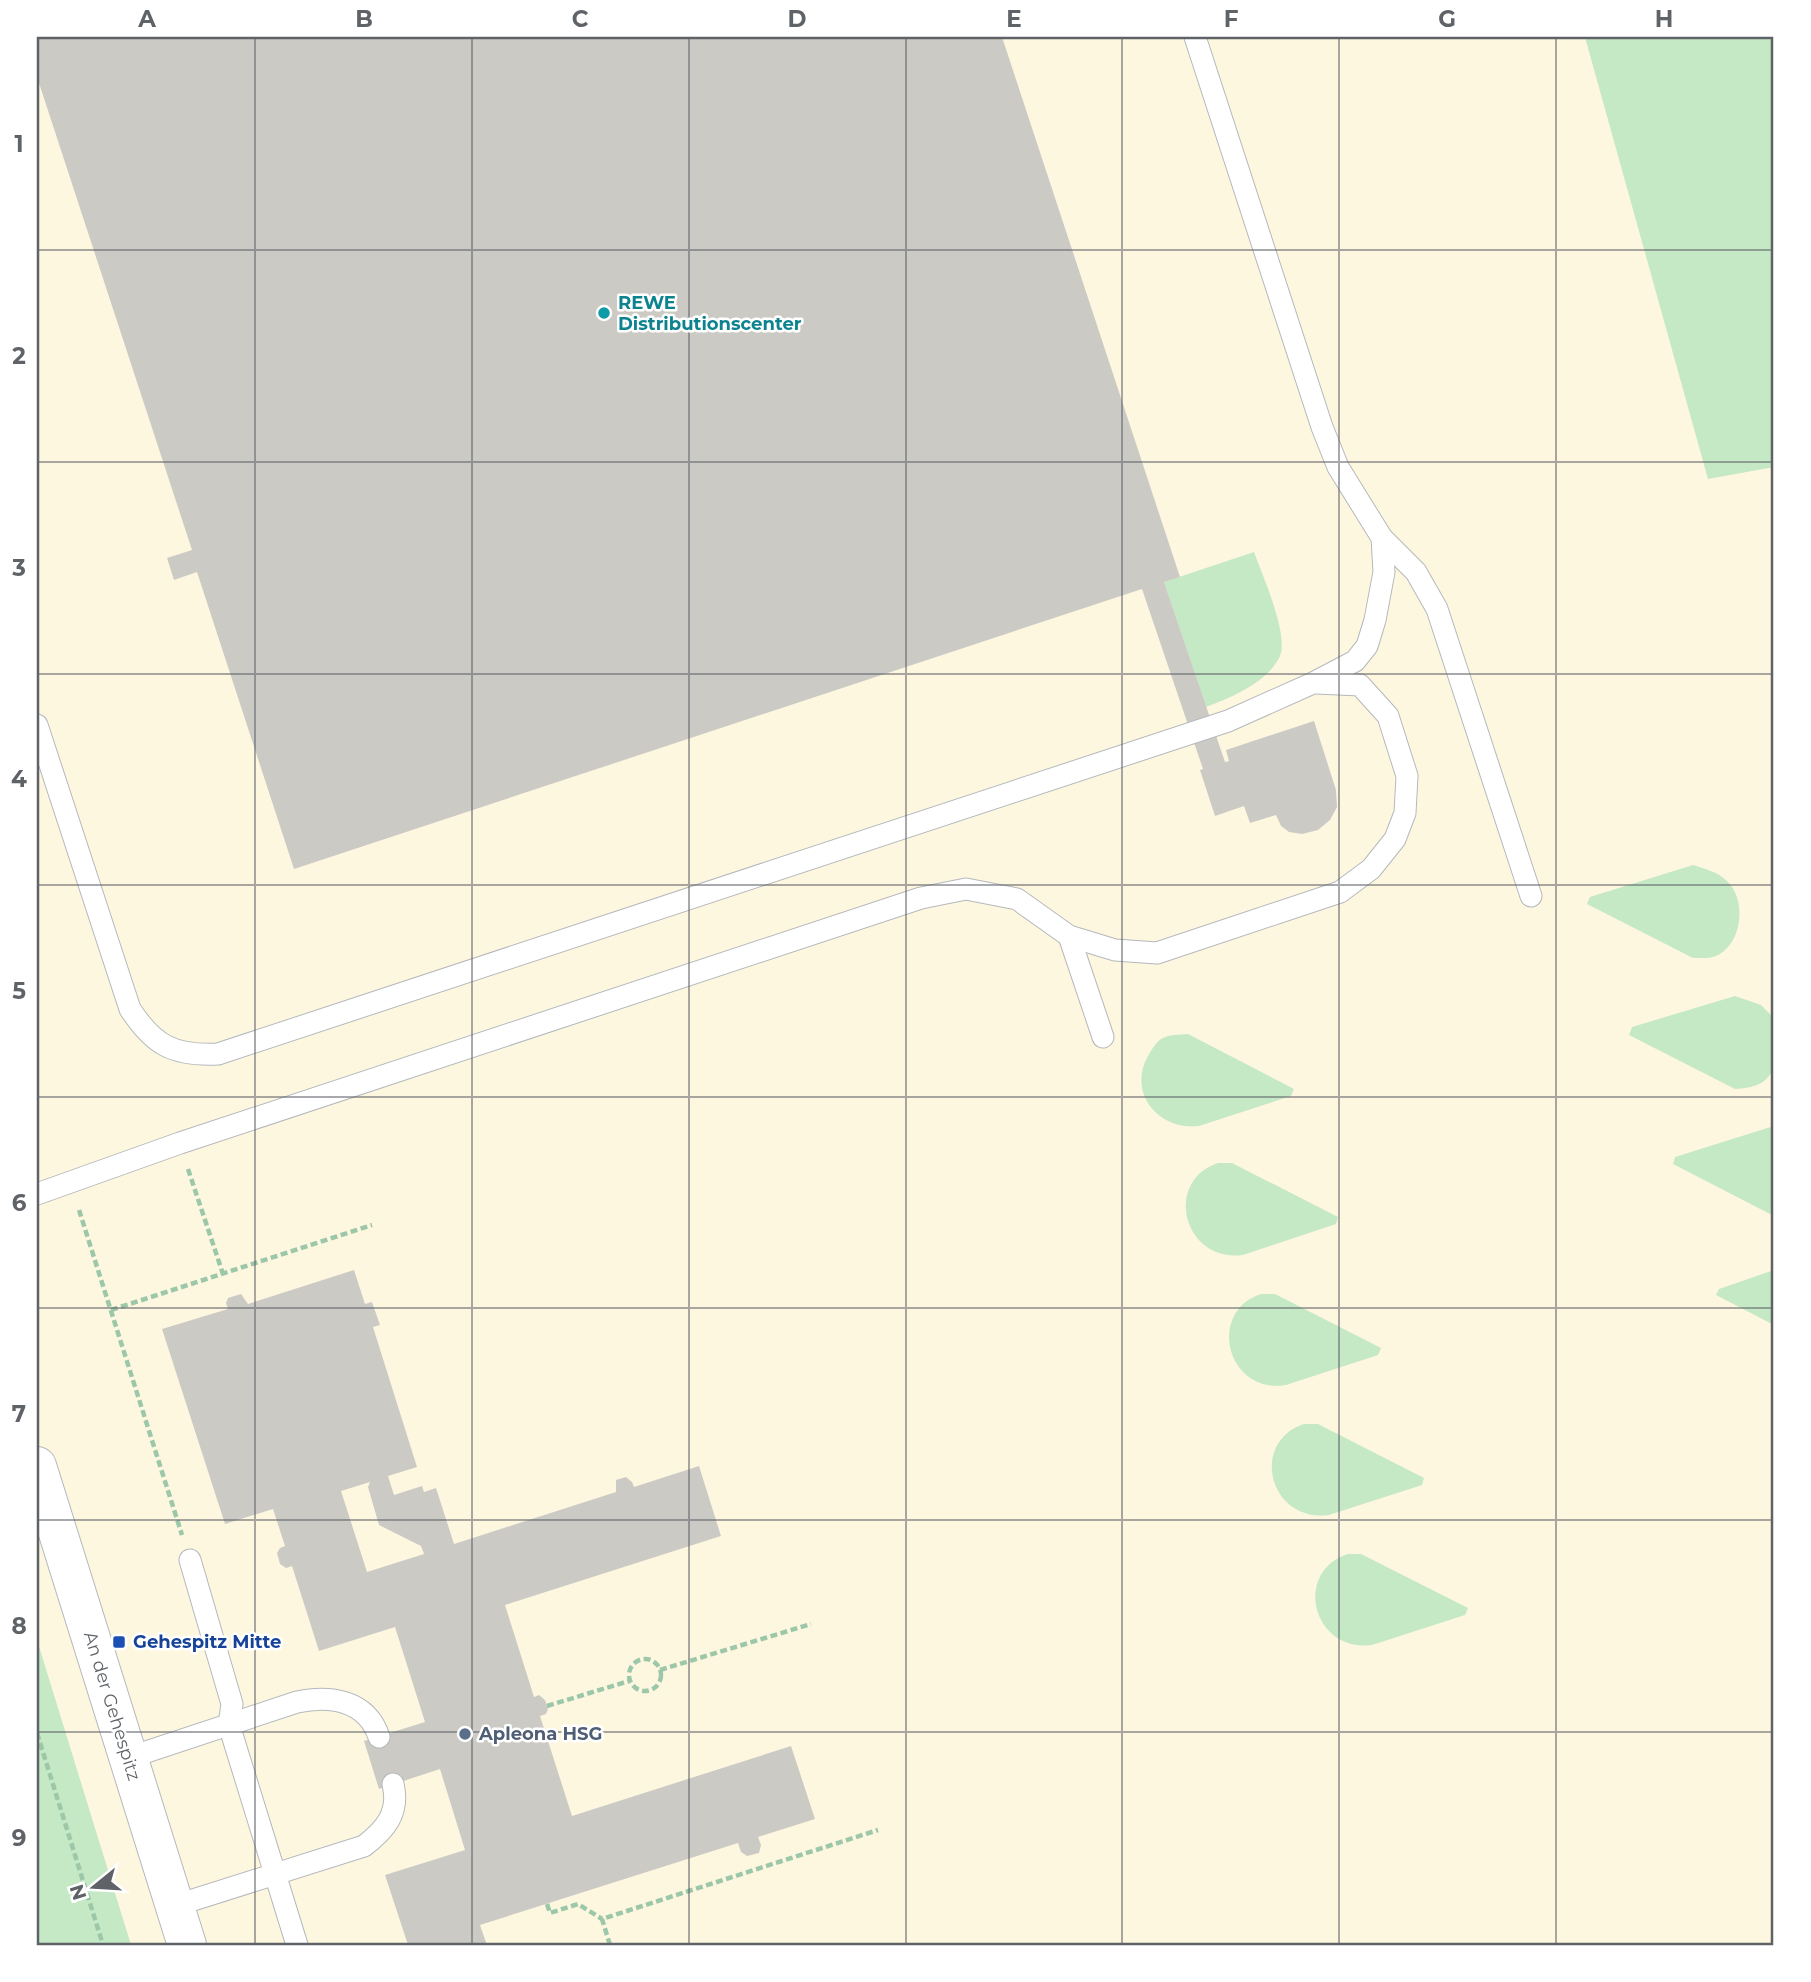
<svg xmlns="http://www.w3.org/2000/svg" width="1811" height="1982" font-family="Montserrat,sans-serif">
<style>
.commercial{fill:#fef7e0}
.green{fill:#c5e8c5}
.building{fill:#cccac5;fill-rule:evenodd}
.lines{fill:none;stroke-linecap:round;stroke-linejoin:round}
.service-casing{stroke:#b5b8bc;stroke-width:23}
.minor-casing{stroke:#b5b8bc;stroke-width:40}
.path{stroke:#9cc7a9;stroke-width:4.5;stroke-dasharray:7 3.5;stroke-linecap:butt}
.service{stroke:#fff;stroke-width:21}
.minor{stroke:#fff;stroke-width:38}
.grid{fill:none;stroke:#5f6368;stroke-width:2;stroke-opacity:0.55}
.culture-dot{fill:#0f9aa8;stroke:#fff;stroke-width:2.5}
.transit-dot{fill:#1a4fb4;stroke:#fff;stroke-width:2.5}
.service-dot{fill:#5c6f8a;stroke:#fff;stroke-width:2.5}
.labels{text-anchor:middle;stroke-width:5;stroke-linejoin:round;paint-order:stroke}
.culture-label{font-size:18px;font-weight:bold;fill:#0d838f;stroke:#fff;text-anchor:start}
.transit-label{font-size:18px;font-weight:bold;fill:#164399;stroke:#fff;text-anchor:start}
.street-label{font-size:18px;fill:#5f6368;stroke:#fff}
.service-label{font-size:18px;font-weight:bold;fill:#4e5e75;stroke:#fff;text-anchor:start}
.neatline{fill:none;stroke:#5f6368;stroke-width:2.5}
.grid-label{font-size:23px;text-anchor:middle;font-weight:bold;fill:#5f6368}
</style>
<rect width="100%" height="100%" fill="#f1efe8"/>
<polygon class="commercial" points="37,37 1585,37 1708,478 1774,467 1774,1945 131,1945 37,1640"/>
<g class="green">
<polygon points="1585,37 1774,37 1774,467 1708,479"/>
<path d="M1254,552c8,22 35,83 26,104 -13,27 -48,41 -74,51l-42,-125z"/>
<path d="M1693,865c13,4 25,7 34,16 19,18 16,59 -7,73 -8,5 -18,4 -27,4l-106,-54 3,-7z"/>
<path d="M1735,996l26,9 13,13c0,38 11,69 -39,71l-106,-54 3,-8z"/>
<path d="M1188,1034l106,55 -3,7 -92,30c-40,5 -72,-33 -51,-70 3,-5 8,-14 13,-17 8,-5 19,-4 27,-5z"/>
<polygon points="1774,1126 1774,1216 1673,1164 1675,1157"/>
<path d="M1218,1163h14l106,54 -2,7 -93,31c-60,8 -80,-74 -25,-92z"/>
<polygon points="1774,1270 1774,1325 1716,1295 1719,1289"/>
<path d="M1261,1294h14l106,54 -3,7 -92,30c-59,10 -80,-73 -25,-91z"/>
<path d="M1304,1424h14l106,54 -2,7 -93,30c-60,8 -80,-73 -25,-91z"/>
<path d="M1348,1554h13l107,54 -3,7 -93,30c-59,8 -80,-73 -24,-91z"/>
<polygon points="37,1640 131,1945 37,1945"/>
</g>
<g class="building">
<polygon points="37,37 1002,37 1180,577 1164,582 1225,762 1229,761 1226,750 1314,721 1336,790 1337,807 1330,820 1318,830 1302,834 1289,832 1281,826 1276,815 1250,823 1244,806 1215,816 1200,770 1203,769 1142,589 294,869 197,572 174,580 167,558 192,550 37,77"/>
<path d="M354,1270l11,34 7,-2 8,23 -7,2 44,140 -29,9 6,19 28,-9 2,6 12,-4 18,56 162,-52v-12l10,-3 6,5 2,5 65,-21 22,70 -216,69 29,92 5,-2 6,5 3,9 -2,5 -6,2 32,100 219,-70 24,73 -57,18 3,8 -2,8 -12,3 -6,-4 -3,-9 -258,82 7,20h-79l-23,-70 80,-25 -25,-81 -61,20 -15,-48 61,-19 -30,-95 -76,24 -27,-85 -6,2 -6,-4 -3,-11 3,-5 5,-2 -12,-37 -48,15 -63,-195 66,-20 -2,-6 2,-5 13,-4 7,10zM370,1482l-2,5 11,38 42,21 3,8 -57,18 -26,-81z"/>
</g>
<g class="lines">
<defs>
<g id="service">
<polyline points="1382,538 1416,572 1437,609 1531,896"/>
<path d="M37,725l93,284c24,37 44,47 88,45l1010,-333 85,-38 42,-22 12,-15 8,-26 9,-48 -2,-34 -44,-71 -16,-40 -127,-390"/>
<polyline points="1069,936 1103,1037"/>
<polyline points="37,1194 180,1143 921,898 966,889 1017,899 1069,936 1115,950 1157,953 1340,892 1371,869 1395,839 1405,813 1407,776 1388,716 1360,685 1316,683"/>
<polyline points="190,1560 232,1704 229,1725 297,1945"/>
<path d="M128,1758l169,-56c33,-7 70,-2 82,35"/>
<path d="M174,1906l190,-60c21,-16 36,-33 29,-62"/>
</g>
<polyline id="minor" points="37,1466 187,1945"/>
</defs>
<use href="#service" class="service-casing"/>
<use href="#minor" class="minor-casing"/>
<g class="path">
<polyline points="188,1169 223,1274"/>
<polyline points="79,1210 182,1535"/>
<polyline points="111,1310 372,1225"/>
<circle cx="645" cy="1675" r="16"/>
<polyline points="660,1670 811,1624"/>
<polyline points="547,1706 629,1681"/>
<polyline points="37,1733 103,1945"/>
<polyline points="547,1904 550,1913 578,1904 602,1919"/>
<polyline points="610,1945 602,1919 878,1830"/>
</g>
<use href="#service" class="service"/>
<use href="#minor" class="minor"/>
</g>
<path class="grid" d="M255,37v1908M472,37v1908M689,37v1908M906,37v1908M1122,37v1908M1339,37v1908M1556,37v1908M37,250h1737M37,462h1737M37,674h1737M37,885h1737M37,1097h1737M37,1308h1737M37,1520h1737M37,1732h1737"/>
<circle class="culture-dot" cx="604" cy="313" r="7"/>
<rect class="transit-dot" x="112" y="1635" width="14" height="14" rx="3.5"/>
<circle class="service-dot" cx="465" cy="1734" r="7"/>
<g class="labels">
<g class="culture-label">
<text x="618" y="309">REWE<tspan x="618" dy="21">Distributionscenter</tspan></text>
</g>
<g class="transit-label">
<text x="133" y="1648">Gehespitz Mitte</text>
</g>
<g class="street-label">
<text transform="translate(112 1706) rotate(73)" y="6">An der Gehespitz</text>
</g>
<g class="service-label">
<text x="479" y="1740">Apleona HSG</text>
</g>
</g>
<rect width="1811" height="1982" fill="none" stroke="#ffffff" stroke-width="77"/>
<g transform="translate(94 1887) rotate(252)" stroke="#ffffff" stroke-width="5" paint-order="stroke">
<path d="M0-5L12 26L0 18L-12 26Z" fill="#5f6368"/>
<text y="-10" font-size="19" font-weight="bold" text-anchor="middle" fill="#5f6368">N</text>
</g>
<rect x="38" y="38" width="1734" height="1906" class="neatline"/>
<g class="grid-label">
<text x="147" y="27">A</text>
<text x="364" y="27">B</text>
<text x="580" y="27">C</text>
<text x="797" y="27">D</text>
<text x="1014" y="27">E</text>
<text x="1231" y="27">F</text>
<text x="1447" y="27">G</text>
<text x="1664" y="27">H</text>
<text x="19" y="152">1</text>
<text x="19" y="364">2</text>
<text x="19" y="576">3</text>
<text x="19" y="787">4</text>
<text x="19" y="999">5</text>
<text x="19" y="1211">6</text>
<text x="19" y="1422">7</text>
<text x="19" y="1634">8</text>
<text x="19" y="1846">9</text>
</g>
</svg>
